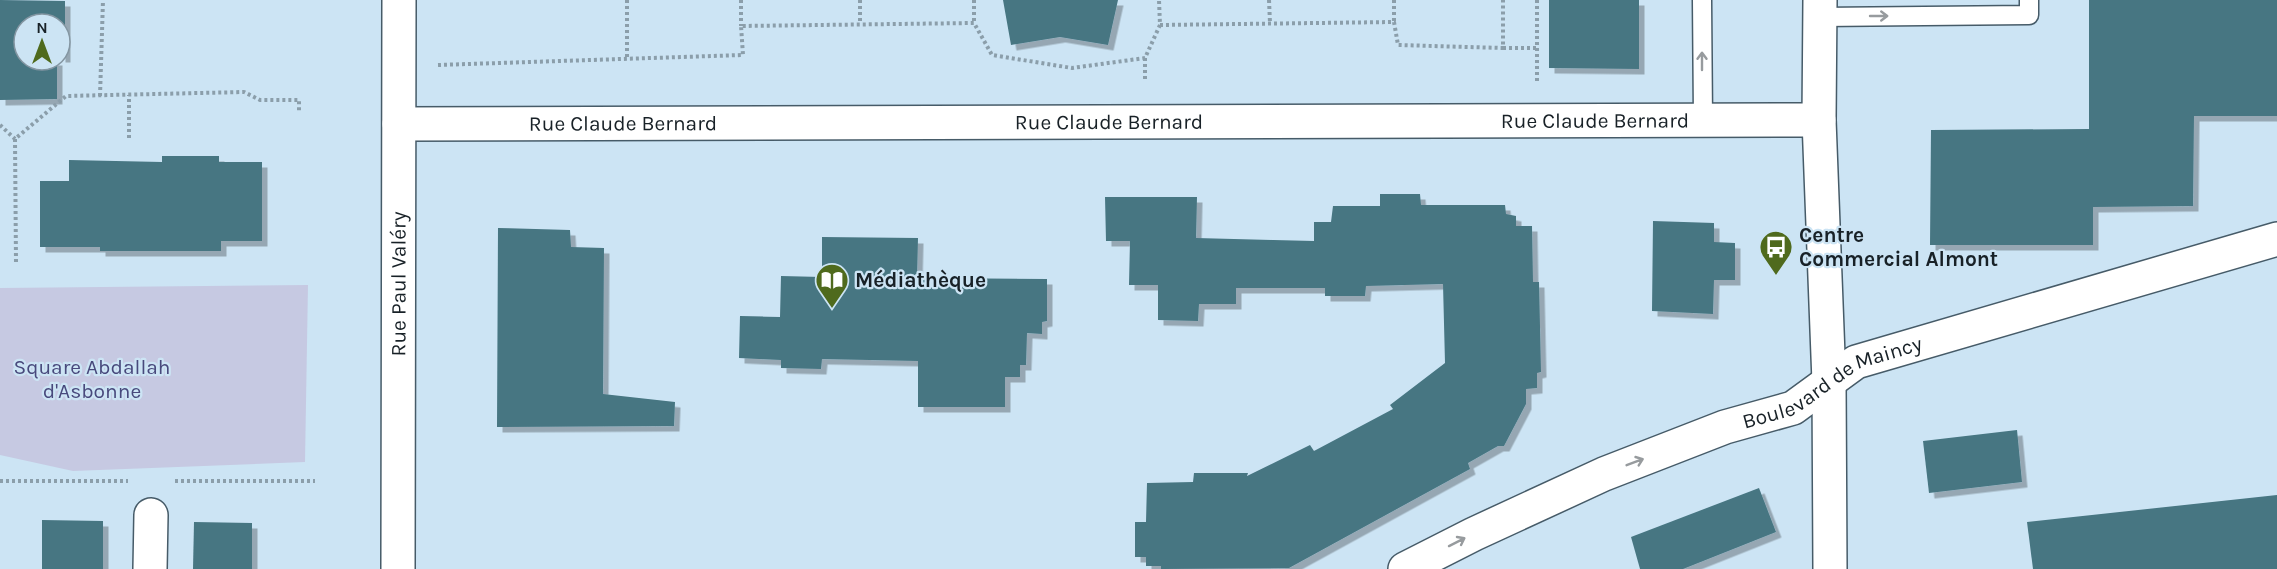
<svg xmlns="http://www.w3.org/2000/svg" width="2277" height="569" font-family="Karla,sans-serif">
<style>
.green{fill:#c6c9e2}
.building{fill:#477682;filter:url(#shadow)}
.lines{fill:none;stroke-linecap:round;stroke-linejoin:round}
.service-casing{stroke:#465b68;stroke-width:21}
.minor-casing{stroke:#465b68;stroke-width:36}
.path{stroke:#8b9eaa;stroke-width:4;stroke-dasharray:3 3;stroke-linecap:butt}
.service{stroke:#fff;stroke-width:18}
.minor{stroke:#fff;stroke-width:33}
.oneway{stroke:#979b9e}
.labels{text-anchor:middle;stroke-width:4.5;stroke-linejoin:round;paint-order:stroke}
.street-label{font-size:21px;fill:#182127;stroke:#cce4f4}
.poi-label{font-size:21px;font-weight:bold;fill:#182127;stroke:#cce4f4;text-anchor:start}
.park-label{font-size:21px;fill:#48497c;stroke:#cce4f4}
</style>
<defs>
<filter id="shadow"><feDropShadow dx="5.5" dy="5.5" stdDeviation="0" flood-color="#0004"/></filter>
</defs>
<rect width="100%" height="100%" fill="#cce4f4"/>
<polygon class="green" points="308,285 305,462 73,471 0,455 0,288"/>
<g class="building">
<polygon points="0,0 65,1 65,57 60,57 60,24 24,24 24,60 57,60 57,99 0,100"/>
<polygon points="1003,0 1118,0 1108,45 1060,37 1011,45"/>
<polygon points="1549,0 1639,0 1639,69 1549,68"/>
<polygon points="2089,0 2277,0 2277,116 2194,116 2193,206 2093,207 2093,245 1930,245 1931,130 2089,129"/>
<polygon points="162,156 219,156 219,162 262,162 262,241 221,241 221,251 100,251 100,247 40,247 40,181 69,181 69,160 162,162"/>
<polygon points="1380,194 1420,194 1421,205 1505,205 1506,214 1516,216 1516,226 1532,226 1533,282 1539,282 1541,372 1537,373 1537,388 1526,389 1526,404 1504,446 1498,446 1468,463 1470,469 1289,568 1161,569 1161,566 1146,566 1146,557 1135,557 1135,522 1146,522 1147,483 1193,482 1194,473 1248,473 1247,476 1310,445 1314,451 1393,409 1390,405 1445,363 1443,284 1366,286 1365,296 1325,296 1325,288 1236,288 1236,304 1199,304 1198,321 1158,320 1158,285 1129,285 1130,241 1106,241 1105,197 1197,197 1196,238 1314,241 1314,222 1331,222 1333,206 1380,206"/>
<polygon points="1653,221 1714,223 1714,242 1735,243 1735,280 1714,280 1713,314 1652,311"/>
<polygon points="498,228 570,230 571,247 604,248 603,394 675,402 674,426 497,427"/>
<polygon points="822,237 918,238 917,278 1047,279 1047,321 1042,322 1042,334 1027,333 1026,365 1020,365 1020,377 1005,377 1005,407 918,407 918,361 822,359 821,369 781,368 781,360 739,358 740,316 780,317 781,276 822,277"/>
<polygon points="2017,430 2022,482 1929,493 1923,441"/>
<polygon points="1759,488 1776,532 1683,569 1640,569 1631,537"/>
<polygon points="2277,495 2277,569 2033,569 2027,522"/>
<polygon points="42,520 103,521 103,569 42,569"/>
<polygon points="194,522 252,523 252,569 193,569"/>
</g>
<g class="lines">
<defs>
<g id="service">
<polyline points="1702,0 1703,119"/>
<polyline points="1820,17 2029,15 2029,0"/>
</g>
<g id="minor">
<polyline points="1820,0 1819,120 1829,382 1830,569"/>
<path id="s1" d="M399,124l1420,-4"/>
<polyline points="150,569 151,515"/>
<path id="s2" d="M398,569l1,-569"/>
<path id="s3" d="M1405,569l69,-35 130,-60 121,-47 68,-19 63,-46 421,-123"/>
</g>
</defs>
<use href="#service" class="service-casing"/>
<use href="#minor" class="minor-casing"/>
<g class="path">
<polyline points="627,0 627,59"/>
<polyline points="741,0 741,26"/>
<polyline points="860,0 860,24"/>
<polyline points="974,0 974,23"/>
<polyline points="1269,0 1270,23"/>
<polyline points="1394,0 1394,22"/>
<polyline points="1537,0 1537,82"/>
<polyline points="1160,25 1394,22 1398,45 1503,48 1503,0"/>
<polyline points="1503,48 1537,48"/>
<polyline points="1145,58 1145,79 1147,79"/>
<polyline points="438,65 743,55 741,26 974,23 992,55 1072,68 1145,58 1160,25 1159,0"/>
<polyline points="100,96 103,0"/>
<polyline points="0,125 15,139"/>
<polyline points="129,138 129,95"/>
<polyline points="16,262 15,139 66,96 244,92 260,100 299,100 299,111"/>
<polyline points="0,481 128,481"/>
<polyline points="175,481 315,481"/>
</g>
<use href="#service" class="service"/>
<use href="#minor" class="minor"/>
</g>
<defs><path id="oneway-shaft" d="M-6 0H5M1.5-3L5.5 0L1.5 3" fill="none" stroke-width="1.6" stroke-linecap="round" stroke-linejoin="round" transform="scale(1.5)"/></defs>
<g class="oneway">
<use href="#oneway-shaft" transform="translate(1879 16)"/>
<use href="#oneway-shaft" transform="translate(1702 61) rotate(-90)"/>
<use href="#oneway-shaft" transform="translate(1635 462) rotate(-21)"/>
<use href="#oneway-shaft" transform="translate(1457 542) rotate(-27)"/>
</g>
<defs>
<symbol id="bus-pin" viewBox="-11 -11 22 30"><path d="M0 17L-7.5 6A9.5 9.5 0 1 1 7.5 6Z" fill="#4f6a1d" stroke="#cce4f4"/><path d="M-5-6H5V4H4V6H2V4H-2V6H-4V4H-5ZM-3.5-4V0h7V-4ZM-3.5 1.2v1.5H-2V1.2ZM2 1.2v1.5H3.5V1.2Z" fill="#fff"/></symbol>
<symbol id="library-pin" viewBox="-11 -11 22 30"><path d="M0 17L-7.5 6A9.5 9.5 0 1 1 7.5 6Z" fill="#4f6a1d" stroke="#cce4f4"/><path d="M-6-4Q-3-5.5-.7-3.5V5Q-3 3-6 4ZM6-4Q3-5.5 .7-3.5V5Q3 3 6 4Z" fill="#fff"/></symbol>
</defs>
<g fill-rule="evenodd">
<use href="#bus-pin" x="1757" y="228" width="38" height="52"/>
<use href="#library-pin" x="813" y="261" width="38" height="52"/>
</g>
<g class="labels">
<g class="street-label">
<text dy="7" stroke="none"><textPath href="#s1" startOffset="1196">Rue Claude Bernard</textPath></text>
<text dy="7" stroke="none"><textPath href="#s1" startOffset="710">Rue Claude Bernard</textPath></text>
<text dy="7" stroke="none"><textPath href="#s1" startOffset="224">Rue Claude Bernard</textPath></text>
<text dy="7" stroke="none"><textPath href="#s2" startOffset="285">Rue Paul Valéry</textPath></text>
<text dy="7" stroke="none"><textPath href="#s3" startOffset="468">Boulevard de Maincy</textPath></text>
</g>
<g class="poi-label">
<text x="1799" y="242">Centre<tspan x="1799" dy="24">Commercial Almont</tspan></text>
<text x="855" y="287">Médiathèque</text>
</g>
<g class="park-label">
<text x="92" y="374">Square Abdallah<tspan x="92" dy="24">d'Asbonne</tspan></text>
</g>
</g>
<g transform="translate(42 42)"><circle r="28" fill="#cce4f4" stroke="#8496a2" stroke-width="1.5"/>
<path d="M0-4.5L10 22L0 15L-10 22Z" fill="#4f6a1d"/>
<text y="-9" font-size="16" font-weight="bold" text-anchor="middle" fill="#182127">N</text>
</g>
</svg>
